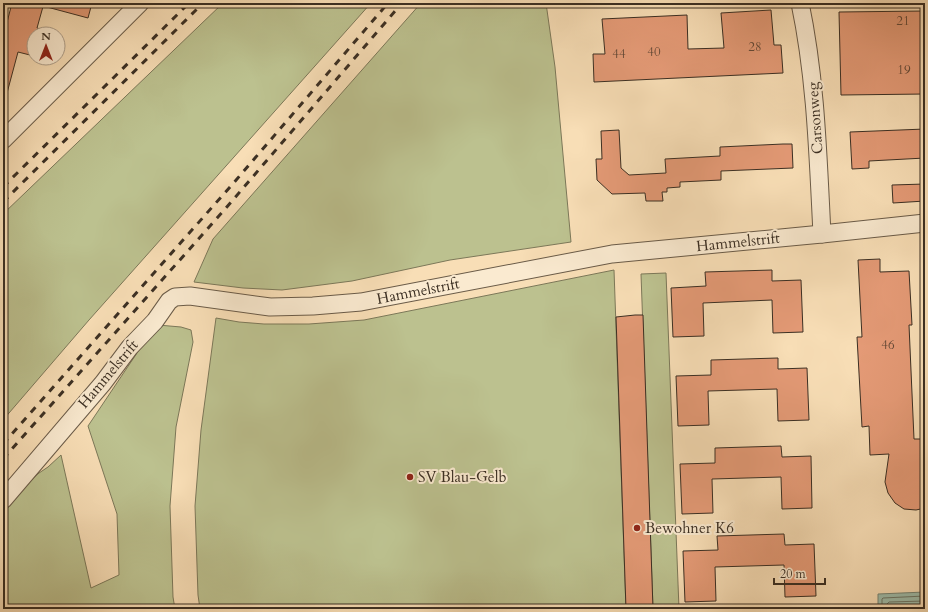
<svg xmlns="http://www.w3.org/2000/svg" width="928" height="612" font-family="Cardo,serif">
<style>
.green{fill:#bcc18f;stroke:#7c7859}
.water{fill:#9ebcaa;stroke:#768474}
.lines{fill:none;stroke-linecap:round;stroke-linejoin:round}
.shore{stroke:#6c7666;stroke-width:1}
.building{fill:#e49a76;stroke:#3b2f23}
.minor-casing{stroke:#6a5b48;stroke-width:19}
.minor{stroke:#faead0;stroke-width:17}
.rail{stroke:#3b2f23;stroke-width:3;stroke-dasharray:7 7;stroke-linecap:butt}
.poi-dot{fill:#8f2418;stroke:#faead0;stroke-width:1.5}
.labels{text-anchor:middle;stroke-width:4;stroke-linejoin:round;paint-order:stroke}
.number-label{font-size:13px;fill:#654a38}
.street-label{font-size:15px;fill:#3b2f23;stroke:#faead0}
.poi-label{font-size:15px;fill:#3b2f23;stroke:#faead0;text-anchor:start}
</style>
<rect width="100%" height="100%" fill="#f8deb6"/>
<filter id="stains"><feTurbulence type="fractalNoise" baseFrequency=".005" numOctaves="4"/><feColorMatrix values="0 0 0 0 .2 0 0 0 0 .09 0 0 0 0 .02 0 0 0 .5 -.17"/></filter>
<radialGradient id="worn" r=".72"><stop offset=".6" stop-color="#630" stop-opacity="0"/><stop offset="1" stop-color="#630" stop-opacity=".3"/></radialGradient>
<g class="green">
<polygon points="223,3 371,3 89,320 3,420 3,214"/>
<polygon points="421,3 546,3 555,67 571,242 450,260 352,281 282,290 243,288 194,282 213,239"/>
<polygon points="614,270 626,609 200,609 198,595 195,506 201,430 216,318 239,322 264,324 309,324 364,320"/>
<polygon points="666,273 679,609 653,609 641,274"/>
<polygon points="158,325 181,327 191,330 193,342 176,427 170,506 173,597 175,609 3,609 3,510 18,491 39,473 48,467 61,455 91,588 119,575 117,514 88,426 139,350"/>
</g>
<polygon class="water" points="925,592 925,609 878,609 878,594"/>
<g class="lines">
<g class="shore">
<polyline points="882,609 882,599 883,598 925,596"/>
<polyline points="887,609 887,604 889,602 925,601"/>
</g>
</g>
<g class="building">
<polygon points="12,3 44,3 37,28 54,33 53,34 34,34 34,56 18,52 7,93 3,92 3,38"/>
<polygon points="48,3 92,3 88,18 47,7"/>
<polygon points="771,10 774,45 781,45 783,73 594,82 593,54 605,54 602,19 687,15 688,49 724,48 721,13"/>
<polygon points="925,11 925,94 841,95 839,12"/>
<polygon points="925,129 925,158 869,161 869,168 852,169 850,132"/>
<polygon points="619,130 621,168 629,175 666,173 665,159 720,156 720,147 783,144 792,144 793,168 721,171 721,180 680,182 680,187 667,188 667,192 662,192 663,201 646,201 645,193 612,194 597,180 596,159 602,159 601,131"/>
<polygon points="925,184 925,201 893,203 892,185"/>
<polygon points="880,259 880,272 909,271 912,325 909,325 914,439 925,439 925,508 916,510 904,509 895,503 888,493 885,482 889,454 870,455 869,426 862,427 857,337 862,337 858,260"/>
<polygon points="772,270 772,281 801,280 803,332 773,333 772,300 703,303 704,336 673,337 671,288 706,286 705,272"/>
<polygon points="635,315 643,315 653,609 626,609 616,317"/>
<polygon points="778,358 778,369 807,368 809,420 778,421 777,389 708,391 709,425 678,426 676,376 711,375 711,360"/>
<polygon points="781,446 782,457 811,456 812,508 782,509 781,477 712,479 713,513 682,514 680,464 715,463 715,448"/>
<polygon points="784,534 785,545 814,544 816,596 785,597 784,565 715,567 716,601 685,602 683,551 718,550 717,536"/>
</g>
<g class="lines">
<defs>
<g id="minor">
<path d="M800,3c16,76 18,154 22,231"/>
<polyline points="3,140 140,3"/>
<polyline points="3,500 103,383 130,347 155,321 169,301 175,297 190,296 270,307 313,306 361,302 612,254 822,234 925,223"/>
</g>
</defs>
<use href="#minor" class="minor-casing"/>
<use href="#minor" class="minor"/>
<g class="rail">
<polyline points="3,187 189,3"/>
<polyline points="3,202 203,3"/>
<polyline points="3,444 237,179 388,3"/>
<polyline points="3,459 226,208 402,3"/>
</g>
</g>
<g class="poi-dot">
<circle cx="410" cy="477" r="4"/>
<circle cx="637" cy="528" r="4"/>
</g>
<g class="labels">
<g class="number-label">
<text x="903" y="25">21</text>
<text x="755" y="51">28</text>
<text x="654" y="56">40</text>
<text x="619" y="58">44</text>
<text x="904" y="74">19</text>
<text x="888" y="349">46</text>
</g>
<g class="street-label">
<text transform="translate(815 118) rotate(-94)" y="5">Carsonweg</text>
<text transform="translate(738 242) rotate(-6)" y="5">Hammelstrift</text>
<text transform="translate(418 291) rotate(-11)" y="5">Hammelstrift</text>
<text transform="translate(108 374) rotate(-50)" y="5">Hammelstrift</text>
</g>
<g class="poi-label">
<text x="418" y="482">SV Blau-Gelb</text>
<text x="645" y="533">Bewohner K6</text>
</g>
</g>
<rect width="928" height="612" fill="none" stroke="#f8deb6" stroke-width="16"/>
<rect x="4" y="4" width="920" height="604" fill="none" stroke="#3b2f23" stroke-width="2"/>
<rect x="8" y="8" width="912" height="596" fill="none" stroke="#3b2f23"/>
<g transform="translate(46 46)"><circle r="19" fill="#faead0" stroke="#ae9f8b"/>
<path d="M0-3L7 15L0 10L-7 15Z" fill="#8f2418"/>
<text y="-6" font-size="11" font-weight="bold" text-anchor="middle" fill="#3b2f23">N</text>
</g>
<path d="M774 578v6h51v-6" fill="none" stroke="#3b2f23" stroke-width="2"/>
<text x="780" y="578" font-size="12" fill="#3b2f23" stroke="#faead0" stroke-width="3" paint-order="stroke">20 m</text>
<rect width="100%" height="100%" filter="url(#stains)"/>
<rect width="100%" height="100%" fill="url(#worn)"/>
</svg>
